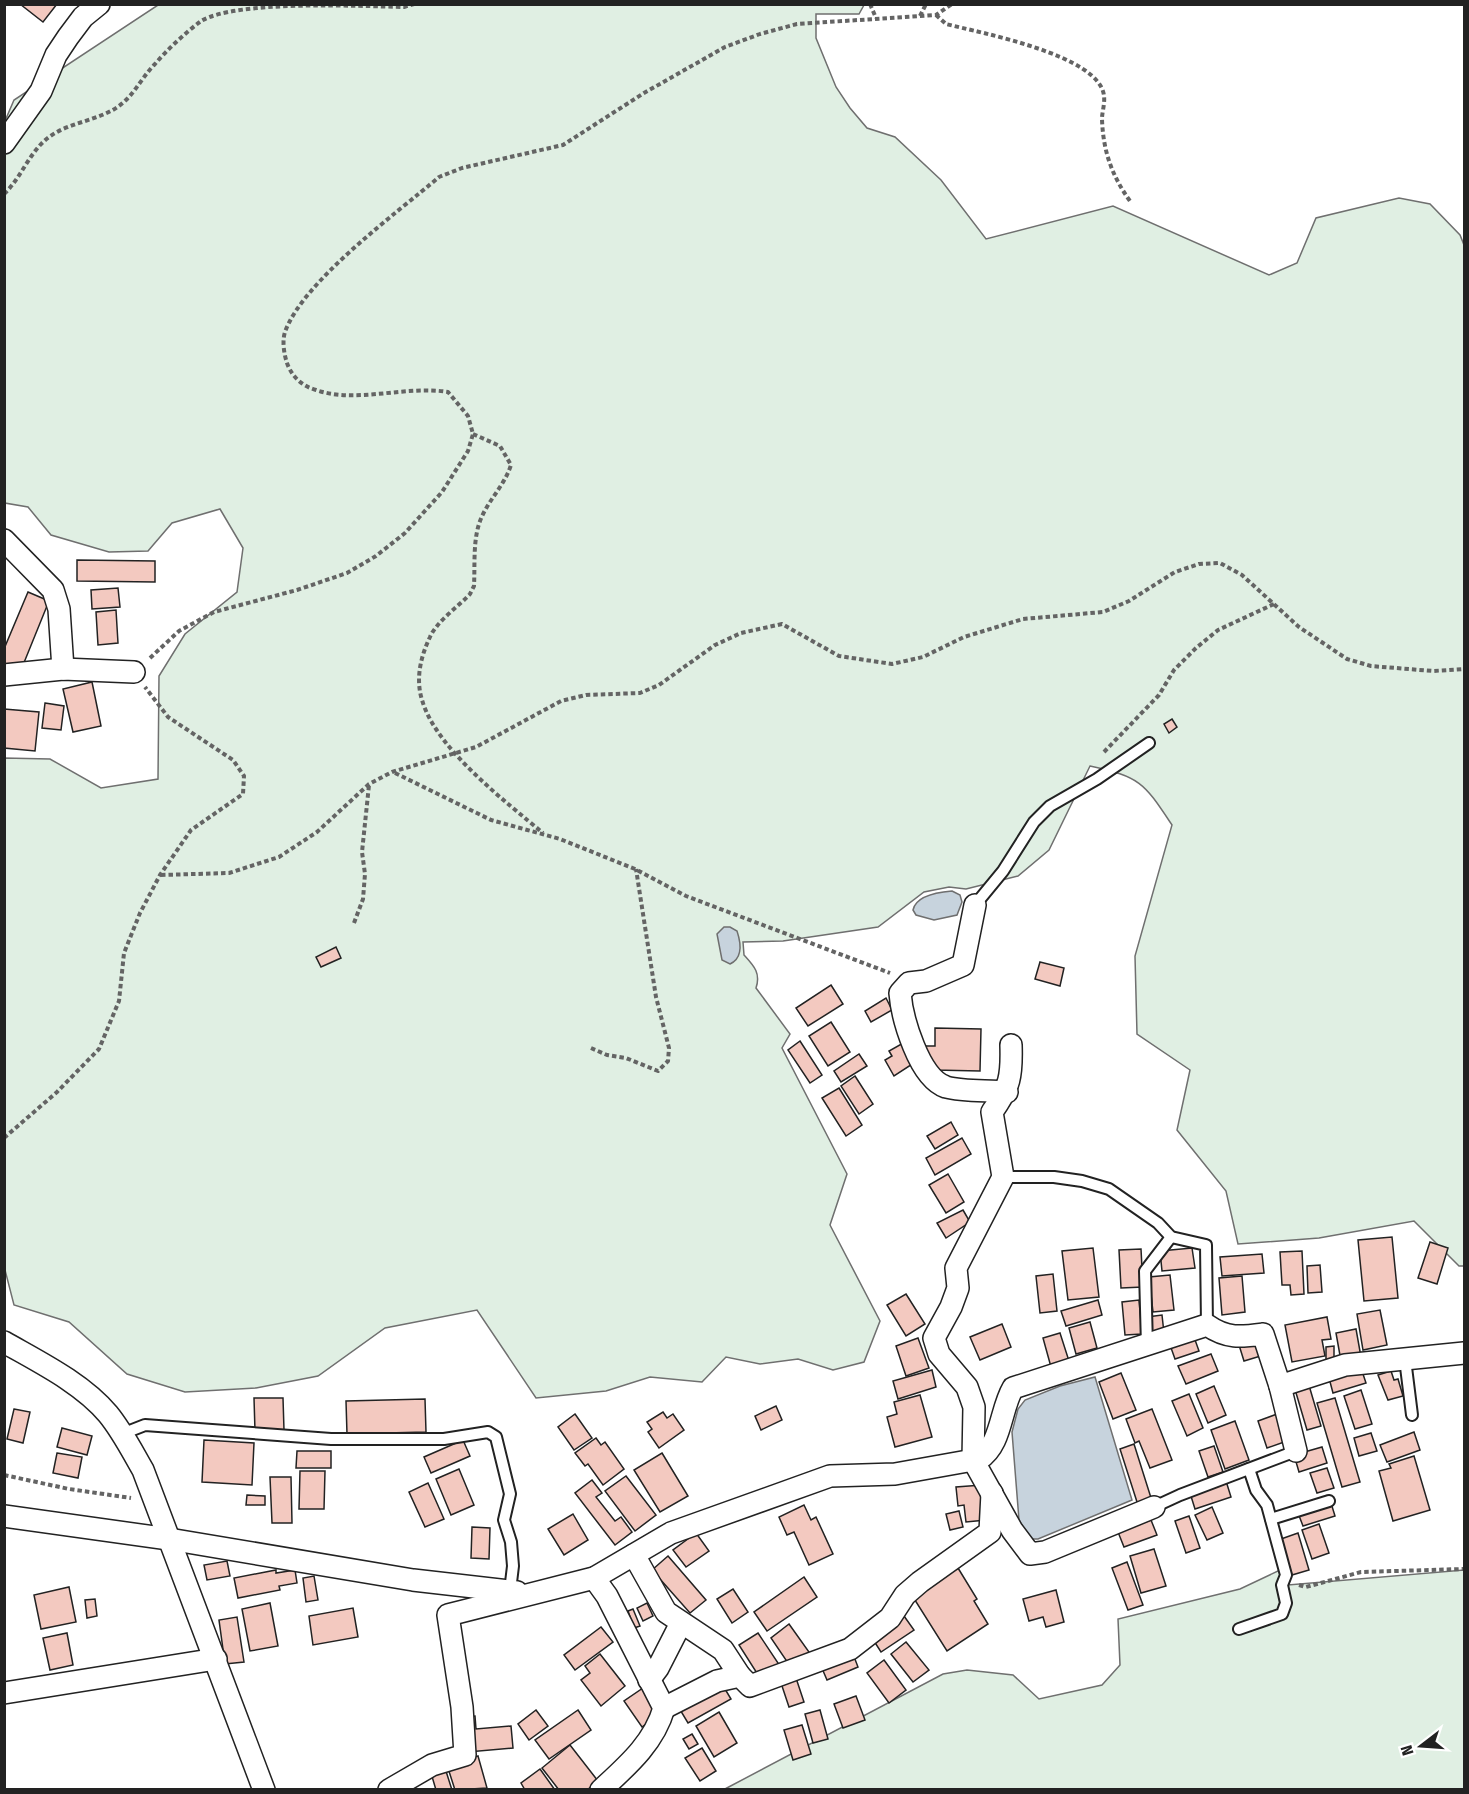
<svg xmlns="http://www.w3.org/2000/svg" width="1469" height="1794" font-family="'Fira Sans Condensed',sans-serif">
<style>
.green{fill:#e0efe3;stroke:#6f6f6f;stroke-width:1.5}
.water{fill:#c7d3dd;stroke:#6f6f6f;stroke-width:1.5}
.building{fill:#f3c9c0;stroke:#222;stroke-width:1.5}
.lines{fill:none;stroke-linecap:round;stroke-linejoin:round}
.service-casing{stroke:#222;stroke-width:14}
.minor-casing{stroke:#222;stroke-width:24}
.path{stroke:#646464;stroke-width:4;stroke-dasharray:4.5 3;stroke-linecap:butt}
.service{stroke:#fff;stroke-width:10}
.minor{stroke:#fff;stroke-width:21}
</style>
<rect width="100%" height="100%" fill="#fff"/>
<g class="green">
<path d="M158,5h706l-5,9h-43v24l20,49 14,21 17,20 28,9 46,43 45,59 127,-33 156,69 28,-12 19,-45 83,-20 31,6 30,31 4,10v1021h-5l-45,-45 -95,17 -81,6 -12,-53 -49,-61 13,-60 -53,-36 -2,-78 37,-131c-28,-42 -31,-48 -82,-59l-41,84 -31,26 -52,13 -17,-2 -25,5 -46,35 -95,14 -40,1 1,13c10,11 17,18 12,33l34,46 -8,14 65,126 -17,51 50,96 -16,41 -31,8 -35,-11 -38,5 -34,-7 -24,25 -52,-5 -44,14 -70,7 -59,-88 -92,18 -67,48 -62,12 -71,4 -58,-18 -58,-52 -55,-17 -9,-35 -1,-512 46,1 51,29 57,-9 1,-103 26,-42 52,-42 6,-44 -23,-39 -48,14 -24,28 -39,1 -58,-17 -23,-28 -23,-4v-382l9,-21z"/>
<polygon points="1280,1570 1288,1585 1464,1570 1464,1789 723,1790 943,1674 967,1670 1013,1675 1039,1699 1102,1685 1120,1665 1118,1619 1240,1589"/>
</g>
<g class="water">
<path d="M952,891l8,4 2,7 -5,13 -23,5 -18,-5 -3,-5c3,-15 27,-18 39,-19z"/>
<path d="M724,927h6l7,4c4,12 6,27 -7,33l-8,-4 -5,-26z"/>
<polygon points="1095,1377 1132,1500 1038,1539 1030,1539 1019,1520 1012,1432 1018,1409 1025,1400 1060,1386"/>
</g>
<g class="building">
<polygon points="20,4 57,4 43,22"/>
<polygon points="77,560 155,561 155,582 77,581"/>
<polygon points="118,588 120,607 92,609 91,590"/>
<polygon points="28,592 49,601 21,670 4,663 4,649"/>
<polygon points="116,610 118,643 98,645 96,612"/>
<polygon points="92,682 101,726 73,732 63,689"/>
<polygon points="45,703 64,706 61,730 42,728"/>
<polygon points="4,709 39,712 35,751 4,748"/>
<polygon points="1172,719 1177,727 1169,733 1164,724"/>
<polygon points="336,947 341,958 321,967 316,957"/>
<polygon points="1040,962 1064,968 1060,986 1035,979"/>
<polygon points="831,985 843,1004 808,1026 796,1008"/>
<polygon points="886,998 892,1010 871,1022 865,1011"/>
<polygon points="831,1022 850,1052 828,1066 809,1036"/>
<polygon points="935,1028 981,1029 980,1071 934,1070 923,1046 935,1046"/>
<polygon points="800,1041 822,1075 810,1083 788,1050"/>
<polygon points="905,1042 917,1061 894,1076 885,1060 892,1056 889,1051"/>
<polygon points="859,1054 867,1066 841,1082 834,1071"/>
<polygon points="855,1076 873,1104 859,1114 841,1086"/>
<polygon points="839,1088 862,1125 846,1136 822,1098"/>
<polygon points="951,1122 958,1135 935,1149 927,1136"/>
<polygon points="962,1138 971,1154 935,1175 926,1158"/>
<polygon points="948,1174 964,1202 946,1213 929,1185"/>
<polygon points="963,1210 970,1222 946,1238 937,1223"/>
<polygon points="1392,1237 1398,1298 1364,1301 1358,1240"/>
<polygon points="1430,1242 1448,1248 1437,1284 1418,1278"/>
<polygon points="1093,1248 1099,1297 1068,1300 1062,1251"/>
<polygon points="1192,1248 1195,1268 1162,1271 1160,1251"/>
<polygon points="1141,1249 1143,1287 1121,1288 1119,1250"/>
<polygon points="1302,1251 1304,1294 1291,1295 1290,1285 1282,1285 1280,1252"/>
<polygon points="1262,1254 1264,1273 1222,1276 1220,1257"/>
<polygon points="1320,1265 1322,1292 1308,1293 1307,1266"/>
<polygon points="1053,1274 1057,1311 1040,1313 1036,1276"/>
<polygon points="1170,1275 1174,1310 1153,1312 1149,1277"/>
<polygon points="1242,1276 1245,1312 1222,1315 1219,1278"/>
<polygon points="906,1294 925,1324 906,1336 887,1305"/>
<polygon points="1098,1300 1102,1315 1066,1326 1061,1311"/>
<polygon points="1139,1300 1142,1334 1125,1335 1122,1302"/>
<polygon points="1380,1310 1387,1345 1363,1350 1357,1314"/>
<polygon points="1162,1315 1164,1333 1149,1335 1147,1317"/>
<polygon points="1327,1317 1331,1339 1322,1340 1325,1356 1292,1362 1285,1325"/>
<polygon points="1090,1322 1097,1348 1076,1354 1069,1328"/>
<polygon points="1002,1324 1011,1347 980,1360 970,1337"/>
<polygon points="1356,1329 1361,1357 1341,1361 1336,1333"/>
<polygon points="1060,1333 1069,1361 1051,1367 1043,1338"/>
<polygon points="1194,1337 1199,1351 1175,1359 1170,1345"/>
<polygon points="918,1338 929,1368 906,1376 896,1346"/>
<polygon points="1260,1339 1264,1355 1244,1361 1239,1345"/>
<polygon points="1334,1346 1334,1362 1326,1362 1326,1347"/>
<polygon points="1211,1354 1218,1371 1186,1384 1178,1366"/>
<polygon points="1361,1368 1366,1383 1333,1393 1329,1378"/>
<polygon points="932,1370 936,1387 898,1399 893,1381"/>
<polygon points="1391,1371 1394,1380 1398,1379 1403,1396 1388,1400 1378,1375"/>
<polygon points="1121,1373 1136,1410 1113,1419 1099,1382"/>
<polygon points="1308,1382 1321,1426 1307,1430 1294,1386"/>
<polygon points="1214,1386 1226,1415 1208,1423 1196,1394"/>
<polygon points="1361,1390 1372,1424 1355,1429 1344,1396"/>
<polygon points="1189,1394 1203,1428 1187,1436 1172,1401"/>
<polygon points="920,1395 932,1437 895,1447 887,1417 897,1414 894,1402"/>
<polygon points="254,1398 283,1398 284,1430 255,1431"/>
<polygon points="1335,1398 1360,1482 1342,1487 1317,1403"/>
<polygon points="425,1399 426,1432 347,1434 346,1401"/>
<polygon points="776,1406 782,1420 761,1430 755,1416"/>
<polygon points="14,1409 30,1412 23,1443 7,1439"/>
<polygon points="1152,1409 1172,1460 1150,1468 1139,1441 1135,1443 1126,1419"/>
<polygon points="663,1412 667,1418 673,1414 684,1430 659,1448 648,1432 652,1429 647,1422"/>
<polygon points="575,1414 592,1438 574,1450 558,1427"/>
<polygon points="1277,1414 1287,1441 1267,1448 1258,1421"/>
<polygon points="1235,1421 1249,1460 1225,1469 1211,1430"/>
<polygon points="62,1428 92,1436 87,1455 57,1447"/>
<polygon points="1414,1432 1420,1450 1387,1462 1380,1445"/>
<polygon points="1371,1433 1377,1451 1359,1456 1354,1438"/>
<polygon points="596,1438 601,1445 605,1442 624,1469 603,1485 588,1464 585,1466 575,1453"/>
<polygon points="204,1440 254,1443 252,1485 202,1482"/>
<polygon points="463,1440 470,1456 431,1473 424,1457"/>
<polygon points="1134,1444 1152,1501 1138,1505 1120,1449"/>
<polygon points="1214,1446 1223,1472 1208,1477 1199,1451"/>
<polygon points="1322,1447 1327,1463 1299,1472 1294,1455"/>
<polygon points="297,1451 331,1451 331,1468 296,1468"/>
<polygon points="57,1453 82,1457 78,1478 53,1473"/>
<polygon points="662,1453 688,1496 660,1512 634,1470"/>
<polygon points="1414,1456 1430,1510 1393,1521 1379,1471 1391,1468 1389,1464"/>
<polygon points="1327,1468 1334,1488 1317,1493 1310,1473"/>
<polygon points="459,1469 474,1505 451,1515 436,1479"/>
<polygon points="300,1471 325,1471 324,1509 299,1509"/>
<polygon points="626,1476 656,1515 635,1531 605,1491"/>
<polygon points="270,1477 291,1477 292,1523 272,1523"/>
<polygon points="592,1480 602,1493 596,1497 615,1521 621,1517 632,1532 615,1545 575,1493"/>
<polygon points="1226,1481 1231,1497 1195,1509 1190,1493"/>
<polygon points="428,1483 444,1519 425,1527 409,1492"/>
<polygon points="982,1485 986,1520 966,1522 964,1505 958,1506 956,1487"/>
<polygon points="247,1495 265,1496 265,1505 246,1505"/>
<polygon points="1331,1503 1335,1516 1303,1526 1298,1513"/>
<polygon points="804,1505 811,1520 816,1517 833,1554 809,1565 794,1532 787,1535 779,1517"/>
<polygon points="1212,1507 1223,1533 1207,1540 1195,1515"/>
<polygon points="959,1511 963,1527 950,1530 946,1514"/>
<polygon points="573,1514 588,1540 564,1555 548,1529"/>
<polygon points="1189,1516 1200,1548 1186,1553 1175,1521"/>
<polygon points="1151,1520 1157,1535 1124,1547 1118,1532"/>
<polygon points="1319,1524 1329,1553 1312,1559 1302,1530"/>
<polygon points="472,1527 490,1528 489,1559 471,1558"/>
<polygon points="696,1533 709,1551 686,1567 673,1550"/>
<polygon points="1298,1533 1309,1570 1292,1575 1281,1539"/>
<polygon points="1154,1549 1166,1586 1141,1593 1130,1556"/>
<polygon points="668,1556 706,1600 690,1613 652,1570"/>
<polygon points="227,1561 230,1576 207,1580 204,1565"/>
<polygon points="1127,1562 1143,1605 1128,1610 1112,1568"/>
<polygon points="958,1568 977,1599 974,1601 988,1624 947,1651 913,1597"/>
<polygon points="276,1570 276,1573 295,1570 297,1583 279,1586 280,1590 238,1598 234,1578"/>
<polygon points="314,1576 318,1600 306,1602 303,1578"/>
<polygon points="804,1577 817,1597 767,1631 754,1612"/>
<polygon points="69,1587 76,1622 41,1629 34,1595"/>
<polygon points="733,1589 748,1612 732,1623 717,1599"/>
<polygon points="1056,1590 1064,1622 1046,1627 1043,1617 1029,1621 1023,1599"/>
<polygon points="95,1599 97,1616 87,1618 85,1600"/>
<polygon points="270,1603 278,1646 250,1651 242,1609"/>
<polygon points="647,1603 653,1616 643,1621 637,1608"/>
<polygon points="353,1608 358,1637 313,1645 309,1616"/>
<polygon points="633,1609 640,1626 634,1628 628,1611"/>
<polygon points="904,1616 914,1630 881,1652 872,1638"/>
<polygon points="237,1617 244,1662 225,1664 219,1620"/>
<polygon points="789,1624 809,1652 790,1666 771,1638"/>
<polygon points="601,1627 613,1642 575,1670 564,1655"/>
<polygon points="67,1633 73,1665 50,1670 43,1638"/>
<polygon points="758,1633 780,1666 760,1678 739,1645"/>
<polygon points="906,1642 929,1670 913,1682 891,1654"/>
<polygon points="600,1654 625,1686 601,1706 581,1680 590,1673 585,1666"/>
<polygon points="853,1654 858,1667 827,1680 821,1666"/>
<polygon points="884,1660 906,1690 889,1703 867,1673"/>
<polygon points="795,1675 804,1702 789,1707 780,1680"/>
<polygon points="722,1684 731,1699 688,1723 679,1708"/>
<polygon points="643,1688 661,1713 642,1727 624,1701"/>
<polygon points="856,1696 865,1720 843,1728 834,1704"/>
<polygon points="536,1710 548,1726 529,1740 518,1724"/>
<polygon points="578,1710 591,1730 549,1759 535,1740"/>
<polygon points="820,1710 828,1739 813,1743 805,1714"/>
<polygon points="719,1712 737,1743 714,1757 696,1726"/>
<polygon points="475,1716 476,1729 511,1726 513,1748 468,1752 465,1717"/>
<polygon points="802,1725 811,1754 793,1760 784,1730"/>
<polygon points="692,1734 698,1744 689,1749 683,1739"/>
<polygon points="570,1745 598,1781 587,1790 559,1790 542,1768"/>
<polygon points="702,1748 716,1771 700,1781 685,1758"/>
<polygon points="478,1756 487,1788 455,1790 447,1765"/>
<polygon points="445,1768 452,1790 436,1790 431,1773"/>
<polygon points="540,1769 555,1790 525,1790 521,1783"/>
</g>
<g class="lines">
<defs>
<g id="service">
<polyline points="975,905 1003,871 1034,822 1050,806 1097,779 1149,743"/>
<polyline points="1003,1177 1054,1177 1082,1181 1109,1189 1158,1223 1171,1237 1206,1245 1207,1325"/>
<polyline points="1147,1346 1145,1271 1171,1237"/>
<polyline points="1405,1359 1412,1415"/>
<polyline points="122,1434 145,1425 331,1439 444,1439 488,1432 496,1437 510,1494 504,1520 511,1542 513,1566 510,1591"/>
<polyline points="1154,1507 1180,1495 1296,1451"/>
<polyline points="1271,1519 1329,1501"/>
<polyline points="1239,1629 1282,1614 1286,1603 1282,1585 1286,1575 1267,1505 1256,1490 1249,1469"/>
</g>
<g id="minor">
<polyline points="4,143 41,91 56,55 68,37 83,17 99,4"/>
<polyline points="4,540 53,590 59,609 63,669"/>
<polyline points="4,675 63,669 134,672"/>
<path d="M975,905l-12,60 -37,16 -17,2 -9,10c2,25 19,85 46,94 18,5 42,3 61,5"/>
<path d="M1011,1045c1,31 -1,42 -19,67l11,65 -47,91 2,20 -7,19 -17,31 5,16 28,33 7,20 -1,53 39,70 18,24 15,-2 109,-45"/>
<path d="M4,1342c35,20 78,41 104,72 14,17 24,37 35,56l121,320"/>
<polyline points="1280,1386 1296,1451"/>
<polyline points="4,1516 169,1539 413,1580 517,1592"/>
<polyline points="634,1555 666,1612 723,1650 740,1676"/>
<path d="M594,1578l13,18 57,112c-10,35 -37,58 -63,82"/>
<polyline points="649,1680 658,1668 681,1623"/>
<polyline points="4,1693 216,1659"/>
<polyline points="664,1708 717,1681 740,1676 750,1686 850,1649 890,1618 905,1595 920,1582 990,1532 992,1493"/>
<path d="M389,1790l43,-25 33,-10 -3,-48 -14,-92 146,-37 77,-45 159,-57 65,-2 84,-15c23,-15 21,-49 34,-71l194,-63c20,14 34,12 56,9l17,52 65,-21 119,-12"/>
</g>
</defs>
<use href="#service" class="service-casing"/>
<use href="#minor" class="minor-casing"/>
<g class="path">
<polyline points="870,4 876,18"/>
<path d="M936,15l10,9c35,9 154,31 158,72 1,8 -2,16 -2,23 1,32 10,57 28,82"/>
<polyline points="920,16 926,4"/>
<path d="M4,194c18,-17 25,-42 45,-57 23,-17 56,-16 77,-37 11,-11 18,-25 29,-36 13,-15 30,-31 46,-43 36,-21 157,-15 203,-14l10,-3"/>
<path d="M473,434l27,12 11,19c-7,22 -25,37 -32,59 -6,19 -4,42 -5,62l-4,8c-12,13 -33,27 -40,43 -10,21 -15,44 -7,66 15,47 83,99 120,130"/>
<path d="M150,658l29,-27 35,-19 83,-22 50,-17 29,-17 29,-23 37,-41 26,-41 5,-17 -5,-18 -20,-24c-43,-7 -91,12 -132,-2 -14,-4 -24,-13 -29,-27 -3,-9 -5,-22 -2,-31 18,-51 112,-119 154,-155l23,-9 101,-23 81,-52 81,-46 35,-13 37,-10 139,-9 16,-11"/>
<polyline points="1104,752 1159,695 1174,670 1196,648 1218,630 1274,604"/>
<polyline points="395,773 491,820 560,839 635,869 686,896 890,973"/>
<polyline points="161,875 229,873 279,857 317,832 369,784 392,772 476,747 561,701 586,695 640,693 659,685 715,645 741,633 782,624 839,656 892,664 923,657 964,637 1023,619 1103,612 1129,601 1175,572 1199,564 1220,563 1242,575 1299,627 1347,659 1371,666 1433,671 1464,669"/>
<polyline points="354,923 363,899 365,874 362,852 369,785"/>
<polyline points="591,1048 607,1055 626,1058 658,1071 668,1061 669,1048 656,997 636,869"/>
<polyline points="4,1138 57,1092 99,1049 119,1001 124,953 140,913 160,875 191,830 243,794 244,776 233,760 168,717 145,687"/>
<polyline points="4,1475 69,1489 131,1498"/>
<polyline points="1299,1585 1306,1587 1361,1572 1464,1569"/>
</g>
<use href="#service" class="service"/>
<use href="#minor" class="minor"/>
</g>
<rect width="1469" height="1794" fill="none" stroke="#222222" stroke-width="12"/>
<g transform="translate(1421 1746) rotate(253)" stroke="#ffffff" stroke-width="4.5" paint-order="stroke">
<path d="M0-4.5L10 22L0 15L-10 22Z" fill="#222222"/>
<text y="-9" font-size="16" font-weight="bold" text-anchor="middle" fill="#222222">N</text>
</g>
</svg>
